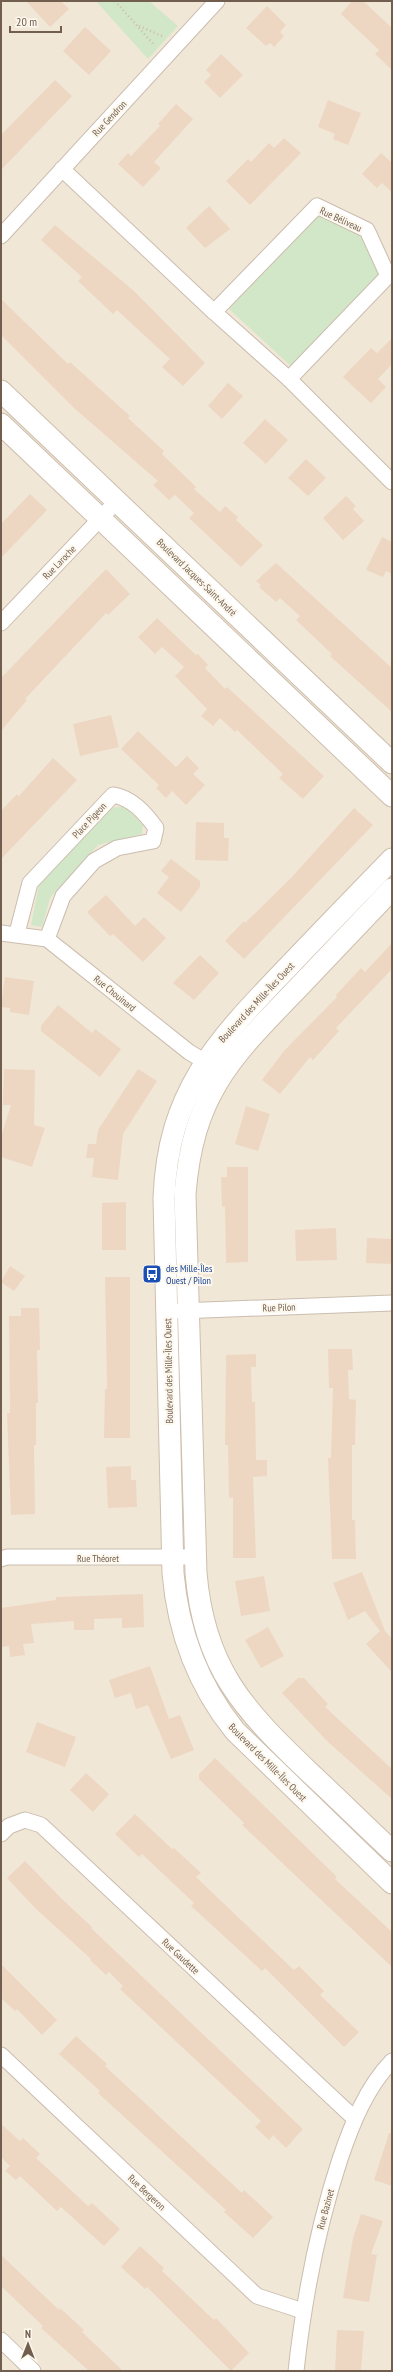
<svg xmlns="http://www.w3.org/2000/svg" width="393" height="2372" font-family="'PT Sans Narrow',sans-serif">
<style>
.residential{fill:#f1e7d7}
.green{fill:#d1e7c7}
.building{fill:#edd7c2}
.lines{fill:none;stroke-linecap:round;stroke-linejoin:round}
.street-casing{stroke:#cbbdaf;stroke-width:17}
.secondary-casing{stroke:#cdbead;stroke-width:23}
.path{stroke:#d2baa5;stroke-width:2.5;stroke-dasharray:1 3;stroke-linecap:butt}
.street{stroke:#fff;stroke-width:15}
.secondary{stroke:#fff;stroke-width:21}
.labels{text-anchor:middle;stroke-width:4;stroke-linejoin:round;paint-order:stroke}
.street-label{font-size:10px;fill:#725e4e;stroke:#fdf8ee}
.transit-label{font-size:10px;fill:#164399;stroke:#fdf8ee;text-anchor:start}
</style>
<rect width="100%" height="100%" fill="#faf5e8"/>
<rect class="residential" x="1" y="1" width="391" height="2370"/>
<g class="green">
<polygon points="96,1 149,1 178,26 148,59"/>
<polygon points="318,215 362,236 380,275 293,368 229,309"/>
<polygon points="124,806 143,825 142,834 98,845 50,898 42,927 31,925 39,885 112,808"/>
</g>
<g class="building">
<polygon points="26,1 61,1 69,9 50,27"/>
<polygon points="352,1 363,1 392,28 392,70 375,54 379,50 341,14"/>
<polygon points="267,6 286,25 280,32 284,36 274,47 270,43 266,46 246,28"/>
<polygon points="85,27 111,51 89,75 63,51"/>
<polygon points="221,54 243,75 220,98 204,82 211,75 206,70"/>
<polygon points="55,80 72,96 1,170 1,135"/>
<polygon points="328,100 361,113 348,145 333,139 335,134 318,127"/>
<polygon points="176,104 193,119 154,162 161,168 143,187 118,164 128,153 131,156 160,126 158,124"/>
<polygon points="284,138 301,153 250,205 226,181 248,159 251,162 269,143 274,148"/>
<polygon points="381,153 392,163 392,192 382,183 377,188 362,174"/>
<polygon points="209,206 230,229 205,248 186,228"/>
<polygon points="55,225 134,291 205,363 183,386 162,367 170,359 117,310 113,314 78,281 82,277 41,240"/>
<polygon points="1,299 68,364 70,362 130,416 128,418 164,451 162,454 196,487 194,489 220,512 225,506 238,517 236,520 263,545 241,567 189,518 194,513 175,495 169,500 153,485 158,481 74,408 1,335"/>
<polygon points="392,338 392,364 378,379 386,387 371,403 343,377 371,348 377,353"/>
<polygon points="228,383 243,396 222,419 208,406"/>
<polygon points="265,419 288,440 266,464 243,443"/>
<polygon points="306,459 326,478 308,496 288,478"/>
<polygon points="30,494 47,510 1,558 1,524"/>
<polygon points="346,496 356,506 353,509 364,521 343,540 323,518"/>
<polygon points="382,537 392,542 392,574 386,571 383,577 366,570"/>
<polygon points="276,563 392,668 392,712 330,656 332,654 296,620 300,616 280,598 276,602 259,587 261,585 256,581"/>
<polygon points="106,569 130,594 108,615 106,613 25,699 27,700 1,731 1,678"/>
<polygon points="157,618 196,655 198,654 208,665 205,668 225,689 227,687 324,776 303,799 279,778 283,774 237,730 235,732 220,718 213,726 201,716 207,709 175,676 184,667 162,647 155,654 138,637"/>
<polygon points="111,715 119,747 80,756 73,724"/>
<polygon points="138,731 176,767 187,756 199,768 193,774 205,785 186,805 172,791 166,798 156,788 159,785 121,749"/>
<polygon points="53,758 77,780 1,859 1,811 17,794 19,796"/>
<polygon points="354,808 373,825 244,959 225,941 244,921 245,923 292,877"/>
<polygon points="196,822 224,823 224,838 229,838 228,861 195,860"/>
<polygon points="171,859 200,881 200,887 181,912 157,893 169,877 161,871"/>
<polygon points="106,895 135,926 144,917 166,938 143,962 113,934 110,936 87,912"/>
<polygon points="392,943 392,969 336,1028 339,1031 313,1060 310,1057 280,1094 262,1080 284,1051 337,997 336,995 361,968 365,972"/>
<polygon points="200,955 219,973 194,1000 173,983"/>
<polygon points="5,977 34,981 29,1015 10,1012 10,1008 1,1007"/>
<polygon points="58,1005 92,1033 95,1029 121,1049 100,1077 41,1031 41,1026"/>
<polygon points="4,1069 35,1070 34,1125 45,1128 32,1167 1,1157 1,1137 11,1105 3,1105"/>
<polygon points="138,1069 157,1081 123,1134 118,1180 92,1177 94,1158 86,1158 88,1144 96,1144 98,1130"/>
<polygon points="246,1106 270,1114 258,1151 235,1144"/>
<polygon points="227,1167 248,1167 248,1262 226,1263 225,1206 222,1207 221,1177 227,1177"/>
<polygon points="126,1202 126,1250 102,1250 102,1203"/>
<polygon points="336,1228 337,1260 296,1261 295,1230"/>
<polygon points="367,1238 392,1239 392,1264 366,1263"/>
<polygon points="10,1266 25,1276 14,1291 1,1282"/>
<polygon points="105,1277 130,1277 130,1438 104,1438 105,1389 107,1389"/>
<polygon points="21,1308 39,1308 40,1350 37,1350 38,1403 36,1403 36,1445 34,1445 35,1514 11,1515 7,1413 10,1413 9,1316 21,1316"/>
<polygon points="328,1349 352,1349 353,1370 348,1370 349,1399 356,1400 355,1445 352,1445 352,1520 355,1520 356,1559 332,1559 328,1458 331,1458 333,1388 329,1388"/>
<polygon points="256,1354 256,1367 251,1367 252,1402 255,1402 256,1460 267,1460 267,1476 253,1477 256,1558 233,1558 233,1497 229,1498 228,1445 225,1445 226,1355"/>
<polygon points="131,1466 131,1480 136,1480 137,1507 108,1508 106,1467"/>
<polygon points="362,1572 385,1631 392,1639 392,1672 366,1644 380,1631 365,1611 348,1620 333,1583"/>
<polygon points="264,1576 270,1611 241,1616 235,1581"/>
<polygon points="143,1594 144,1627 122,1628 122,1618 94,1619 94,1630 74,1630 74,1621 31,1624 34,1643 23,1644 25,1655 10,1657 9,1646 1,1647 1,1608 56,1600 56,1597"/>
<polygon points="268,1627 284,1656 261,1668 245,1640"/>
<polygon points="150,1666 169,1719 180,1715 194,1750 171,1759 148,1705 136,1709 131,1693 115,1698 109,1680"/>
<polygon points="298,1678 304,1678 328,1704 325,1707 392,1769 392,1799 327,1741 282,1693"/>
<polygon points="37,1722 76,1737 65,1767 26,1752"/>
<polygon points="215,1758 337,1877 335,1879 392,1932 392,1967 242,1825 244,1823 199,1779 199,1774"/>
<polygon points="86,1773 109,1794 93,1812 70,1790"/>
<polygon points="135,1814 172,1849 174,1848 201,1873 196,1877 239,1918 294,1970 299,1966 324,1991 320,1995 359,2032 344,2047 265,1968 262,1971 191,1906 194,1903 142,1854 139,1857 115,1834"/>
<polygon points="25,1861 63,1900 92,1927 91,1928 303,2129 286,2148 273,2135 269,2140 255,2127 261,2121 120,1989 123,1986 109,1972 106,1975 90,1960 91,1959 35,1908 7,1878"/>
<polygon points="1,1964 57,2020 42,2035 17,2009 15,2011 1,1998"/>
<polygon points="76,2036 107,2064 105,2066 242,2193 244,2190 273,2217 253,2238 224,2212 226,2210 98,2093 100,2091 59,2054"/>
<polygon points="1,2124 20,2141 23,2138 40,2154 36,2158 88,2206 92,2203 120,2229 104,2246 61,2207 57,2211 20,2176 16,2180 5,2171 10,2166 1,2157"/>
<polygon points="389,2133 392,2133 392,2186 374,2180"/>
<polygon points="361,2214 383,2221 371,2254 377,2255 369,2302 343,2298 353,2238"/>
<polygon points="140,2246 164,2268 162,2271 214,2320 216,2318 249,2353 231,2371 147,2287 145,2289 121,2267"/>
<polygon points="1,2255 59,2310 60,2308 84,2330 82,2332 123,2371 89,2371 41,2328 43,2326 1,2286"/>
<polygon points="337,2330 364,2331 361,2371 335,2371"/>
</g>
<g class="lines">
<defs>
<g id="street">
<polyline points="62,169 214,312 289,379 392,482"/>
<polyline points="1,236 217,1"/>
<polyline points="214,312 317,206 367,230 388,276 289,379"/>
<polyline points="1,623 117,501"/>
<polyline points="1,933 47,939 189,1052 214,1067"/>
<path d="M17,933l13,-50 83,-88c19,3 32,18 43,33l-3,13 -36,7 -23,13 -31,35 -16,43"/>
<polyline points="179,1311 392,1303"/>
<polyline points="1,1559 7,1557 195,1557"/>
<polyline points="1,1834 9,1826 25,1820 41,1825 354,2118"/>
<polyline points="1,2055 257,2296 303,2311"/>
<polyline points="1,2340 33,2371"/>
<path d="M296,2371c8,-73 21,-142 44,-212 12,-35 26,-71 52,-98"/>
</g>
<g id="secondary">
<polyline points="1,391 392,763"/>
<polyline points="1,424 392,796"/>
<path d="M392,859c-35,36 -70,72 -105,109 -70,73 -119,123 -123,230l9,375c5,59 25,112 62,158l157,152"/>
<path d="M392,889c-32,34 -64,67 -96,101 -66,68 -103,104 -111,204l11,379c8,95 47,136 113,199 28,26 55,53 83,79"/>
</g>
</defs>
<use href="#street" class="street-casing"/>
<use href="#secondary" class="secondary-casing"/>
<g class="path">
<polyline points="115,1 155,46"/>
<polyline points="139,26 164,37"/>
</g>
<use href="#street" class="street"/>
<use href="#secondary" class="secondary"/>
</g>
<defs>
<symbol id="bus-square" viewBox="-11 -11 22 22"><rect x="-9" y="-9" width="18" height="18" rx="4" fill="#1a4fb4" stroke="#fdf8ee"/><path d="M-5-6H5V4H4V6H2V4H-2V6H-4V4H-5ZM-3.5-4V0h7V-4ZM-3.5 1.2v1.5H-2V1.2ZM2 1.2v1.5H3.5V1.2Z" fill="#fff"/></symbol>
</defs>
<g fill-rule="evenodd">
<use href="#bus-square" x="141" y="1263" width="22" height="22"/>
</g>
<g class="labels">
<g class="street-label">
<text transform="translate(109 118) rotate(-47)" y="4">Rue Gendron</text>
<text transform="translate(341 219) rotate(25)" y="4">Rue Béliveau</text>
<text transform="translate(59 562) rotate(-46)" y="4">Rue Laroche</text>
<text transform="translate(197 577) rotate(44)" y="4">Boulevard Jacques-Saint-André</text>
<text transform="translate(89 820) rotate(-47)" y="4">Place Pigeon</text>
<text transform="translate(115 993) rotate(39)" y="4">Rue Chouinard</text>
<text transform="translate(256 1002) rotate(-47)" y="4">Boulevard des Mille-Îles Ouest</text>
<text transform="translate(279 1307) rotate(-2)" y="4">Rue Pilon</text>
<text transform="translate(168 1371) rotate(-91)" y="4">Boulevard des Mille-Îles Ouest</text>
<text x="98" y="1562">Rue Théoret</text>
<text transform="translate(268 1762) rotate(45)" y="4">Boulevard des Mille-Îles Ouest</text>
<text transform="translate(181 1956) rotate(43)" y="4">Rue Gaudette</text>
<text transform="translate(147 2192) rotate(43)" y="4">Rue Bergeron</text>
<text transform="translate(325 2209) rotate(-75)" y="4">Rue Bazinet</text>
</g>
<g class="transit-label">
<text x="166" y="1272">des Mille-Îles<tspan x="166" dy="12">Ouest / Pilon</tspan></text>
</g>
</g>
<rect width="393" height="2372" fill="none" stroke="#725e4e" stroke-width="4"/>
<g transform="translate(28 2344)" stroke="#fdf8ee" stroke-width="3" paint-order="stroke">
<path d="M0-3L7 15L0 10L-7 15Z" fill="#725e4e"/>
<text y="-6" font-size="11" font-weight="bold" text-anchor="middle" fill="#725e4e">N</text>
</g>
<path d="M10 26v6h51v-6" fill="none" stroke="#725e4e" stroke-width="2"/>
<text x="16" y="26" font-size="12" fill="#725e4e" stroke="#fdf8ee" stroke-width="3" paint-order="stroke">20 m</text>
</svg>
